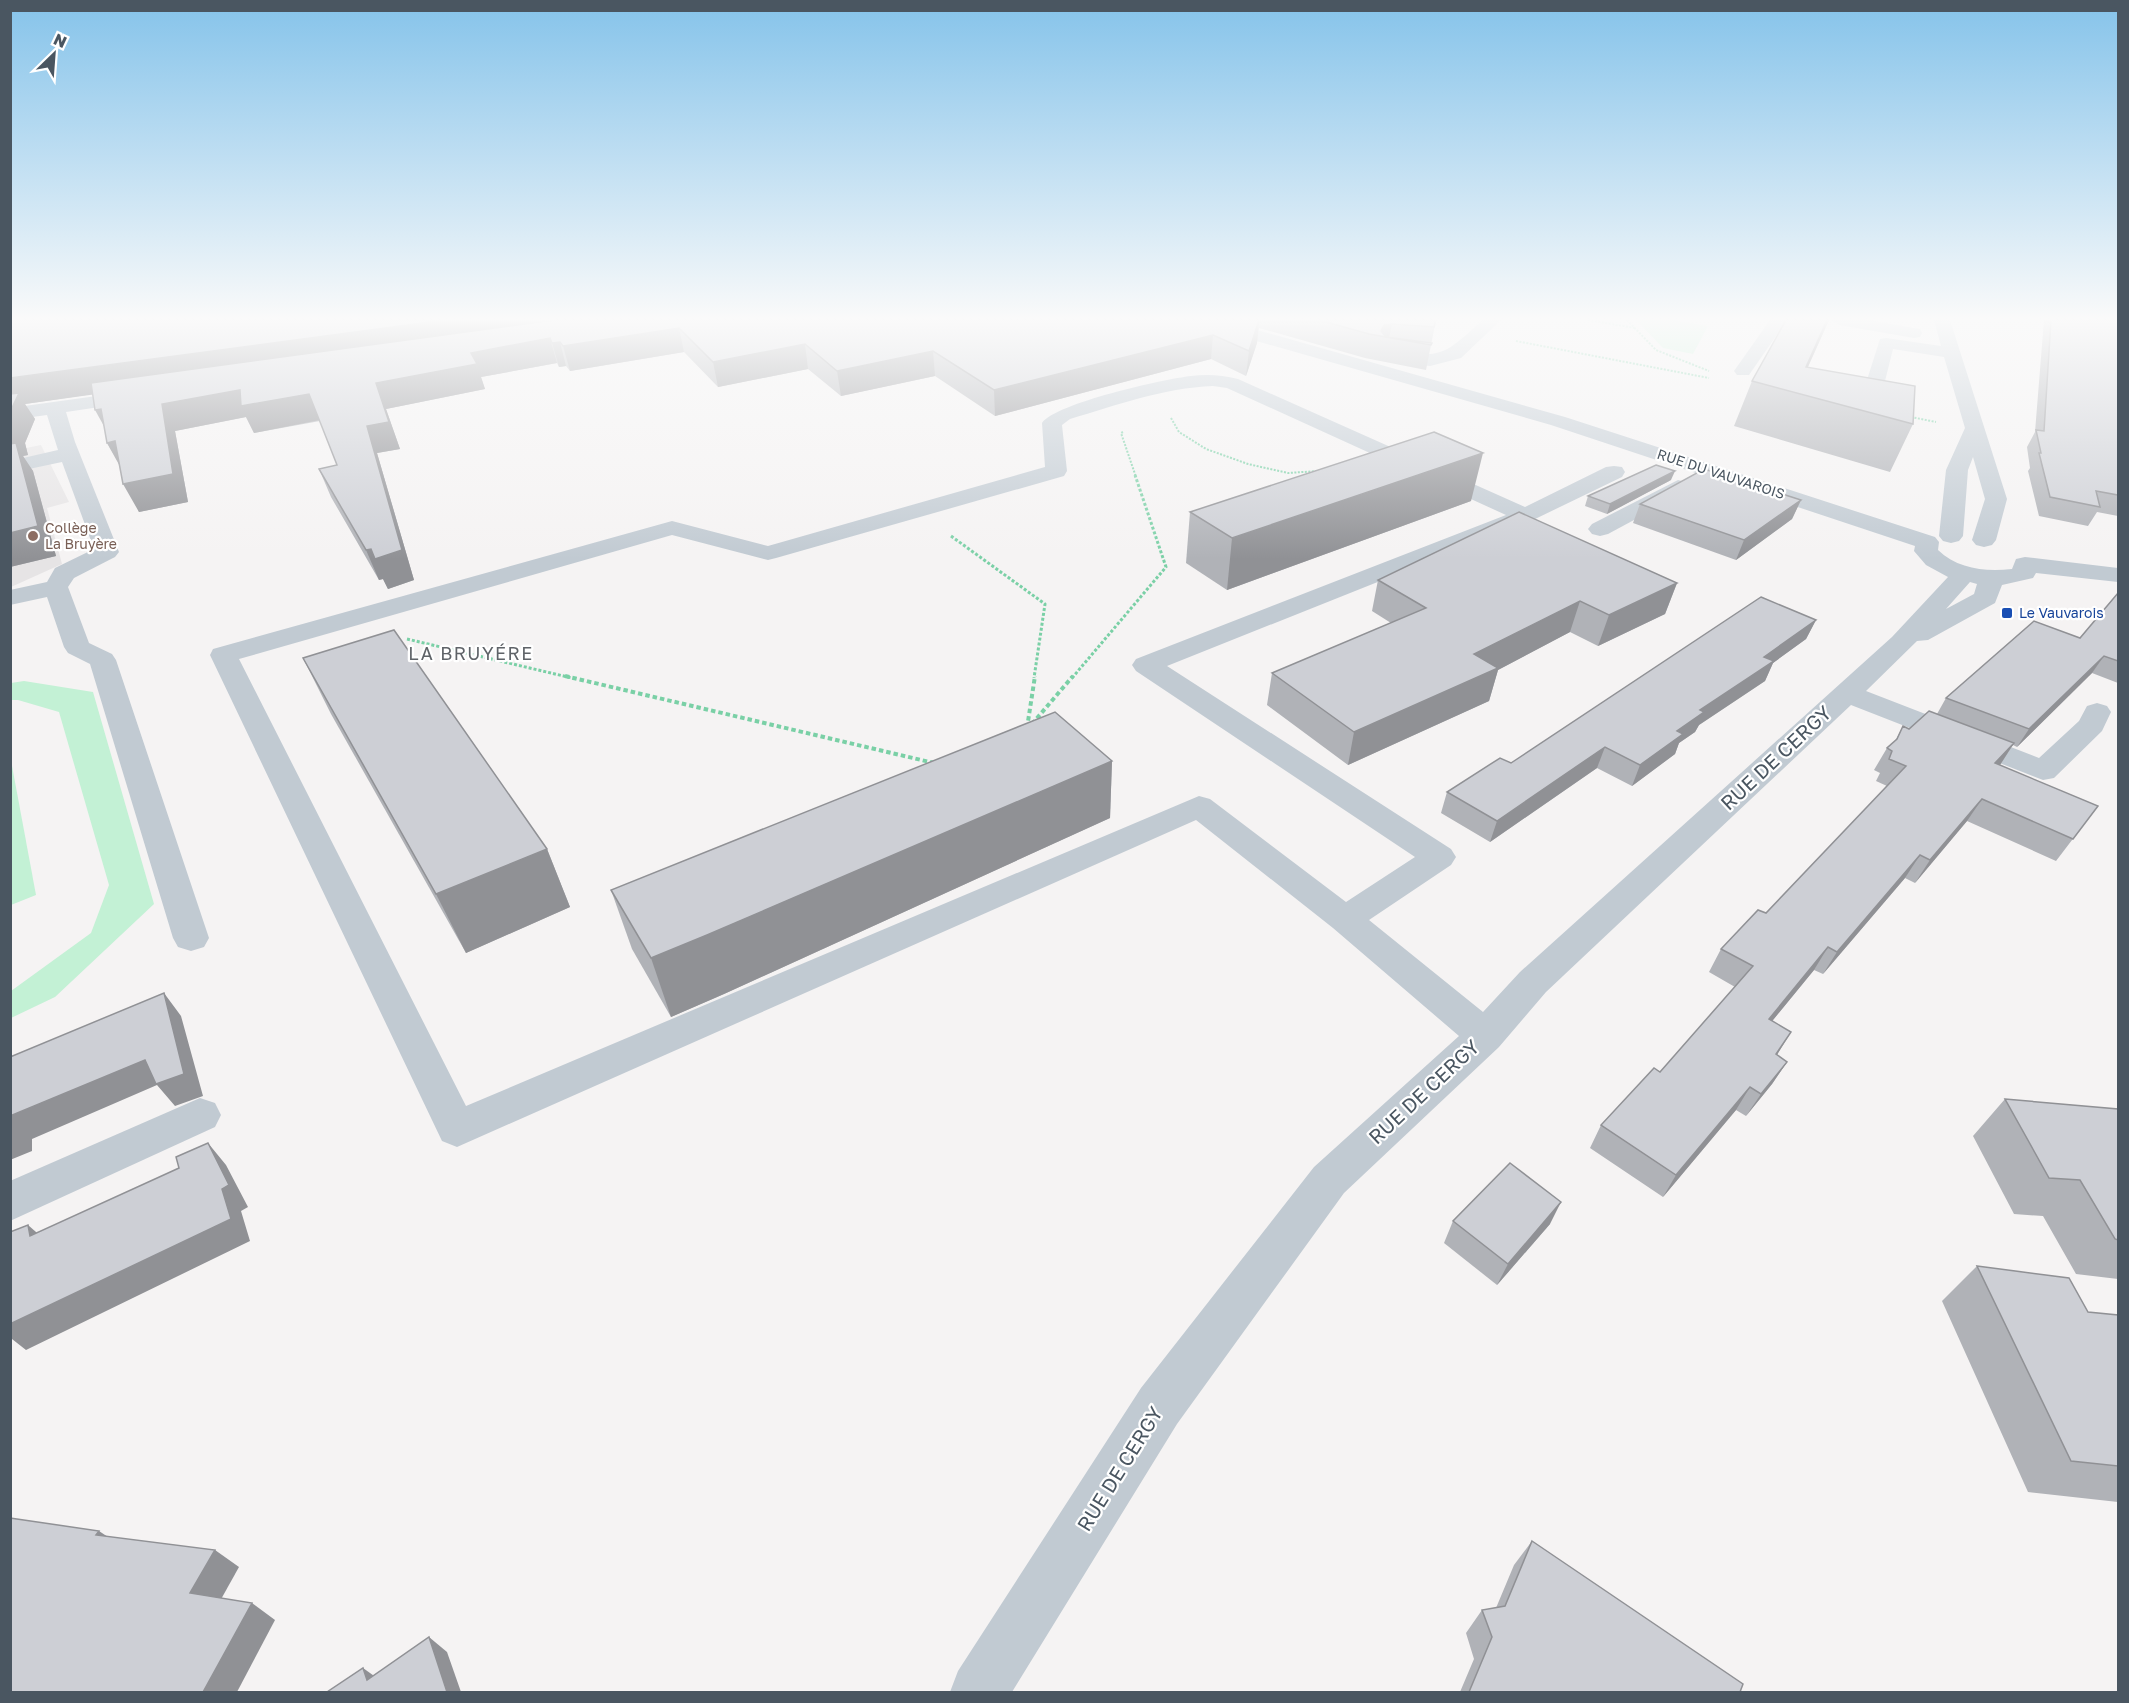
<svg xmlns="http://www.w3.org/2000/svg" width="2129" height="1703" font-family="'Golos Text',sans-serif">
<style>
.education{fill:#e6e4e5}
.green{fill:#c3f1d5}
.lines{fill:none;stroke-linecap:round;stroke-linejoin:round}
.path-far2{stroke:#7ad0a6;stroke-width:2;stroke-dasharray:2 1.5;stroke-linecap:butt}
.path-far1{stroke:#7ad0a6;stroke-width:3;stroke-dasharray:3 2;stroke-linecap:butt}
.path{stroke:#7ad0a6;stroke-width:4;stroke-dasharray:4.5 3;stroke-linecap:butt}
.minor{fill:#c1cad2;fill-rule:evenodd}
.wall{fill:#b0b2b7}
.shaded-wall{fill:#909195}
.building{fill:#cdcfd5;stroke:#909195;stroke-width:1.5}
.education-dot{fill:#8d6e63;stroke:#fff;stroke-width:2}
.transit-dot{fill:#1a4fb4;stroke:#fff;stroke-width:2}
.labels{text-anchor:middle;stroke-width:4.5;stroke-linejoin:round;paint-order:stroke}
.far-street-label{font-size:14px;fill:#4a5661;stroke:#fff}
.far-education-label{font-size:14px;fill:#785e54;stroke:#fff;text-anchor:start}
.far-transit-label{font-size:14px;fill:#164399;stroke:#fff;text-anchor:start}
.neighbourhood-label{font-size:18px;letter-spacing:1.5px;fill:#5f6368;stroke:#fff}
.near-street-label{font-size:20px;fill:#4a5661;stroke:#fff}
</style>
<rect width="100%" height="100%" fill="#f5f3f3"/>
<polygon class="education" points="41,445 69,502 47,508 62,564 11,587 11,451"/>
<g class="green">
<polygon points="1636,320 1672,320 1708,326 1693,354 1663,348"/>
<polygon points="24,681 93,692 154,904 55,997 11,1018 11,991 91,933 109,885 59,712 18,700 11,700 11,683"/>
<polygon points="10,755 36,895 11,905 10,905"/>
</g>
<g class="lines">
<g class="path-far2">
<polyline points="1588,320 1635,328"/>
<polyline points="1627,320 1656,350 1709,371"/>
<polyline points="1516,341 1709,378"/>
<polyline points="1911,417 1936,422"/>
<polyline points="1171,418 1179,432 1206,449 1248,464 1288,473 1318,471"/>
<polyline points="1123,432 1121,433 1136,477"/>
</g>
<g class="path-far1">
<polyline points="951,536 1045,604 1034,678"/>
<polyline points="407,639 572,678"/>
<polyline points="1072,678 1166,567 1135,475"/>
</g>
<g class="path">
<polyline points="565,676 934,763"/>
<polyline points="1032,724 1073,676"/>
<polyline points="1027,728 1035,676"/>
</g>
<g class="minor">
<path d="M1195,320h27l343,97 370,120 4,5 -1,8c20,19 47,22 74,19l4,-10 9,-2 93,11v14l-82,-9 -3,5 -31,7 -7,18 -67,37 -11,1 -51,50 173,67 40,-37 8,-15 10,-3 10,3 4,6 -9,19 -48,47 -11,2 -192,-75 -305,287 -47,55 -155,146 -167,231 -165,268h-62l8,-21 183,-283 173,-221 145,-131 -126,-108 -137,-108 -739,327 -15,-6 -232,-486 3,-6 459,-128 96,25 277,-79 -3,-44c14,-20 122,-44 149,-47 16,-2 31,-1 47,3l287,128 81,-40 8,-1 8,1 3,5 -3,5 -89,43 -366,146 284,183 5,8 -5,8 -82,55 114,92 37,-40 372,-335 56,-60 -22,-12 -12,-14 1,-5 -364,-121 -354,-101zM1213,386l14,2 279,127 -370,144 -4,6 4,6 279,186 -69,45 -136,-103 -11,-3 -733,310 -227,-447 433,-124 96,25 8,-2 288,-82 3,-5 -5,-46 8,-6c47,-14 93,-31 143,-33zM1970,582l7,2 -3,10 -28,15z"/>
<path d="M1483,320h18l-40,38 -31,8 -42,-6 -6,-1 -3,-4 3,-4 6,-1c56,8 53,7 95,-30z"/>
<polygon points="1770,320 1787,320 1749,375 1737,375 1734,371"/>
<polygon points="1831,320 1869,320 1914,328 1920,329 1922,333 1920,337 1914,338 1839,325"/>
<polygon points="1934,320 1950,320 2007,499 1996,540 1992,545 1984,547 1976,545 1972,540 1985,499 1973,457 1968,470 1963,536 1959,541 1951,543 1943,541 1939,536 1946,470 1965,428 1944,357 1893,349 1879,405 1876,409 1862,409 1859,405 1880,339 1886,338 1941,346"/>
<polygon points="140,390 147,392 149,396 147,400 66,412 75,442 119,552 115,557 74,578 68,587 89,643 112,654 116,660 209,938 204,947 191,951 178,947 173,938 90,664 68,653 64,647 47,597 10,605 10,590 47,582 55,568 94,549 62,462 10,473 10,461 58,450 47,415 10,420 10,408"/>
<polygon points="1678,480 1686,482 1689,487 1686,492 1608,534 1600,536 1592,534 1588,529 1592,524"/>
<polygon points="200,1098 215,1103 221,1115 215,1127 10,1221 10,1181"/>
</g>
</g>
<g class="wall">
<polygon points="10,320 1436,320 1426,370 1365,358 1259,328 1257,343 1246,376 1211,359 995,416 935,376 841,396 808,369 718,387 684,352 570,371 566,366 559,367 557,363 481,377 485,389 386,409 400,449 377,453 414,580 388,589 383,579 379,580 331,497 319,469 337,465 320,421 254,433 246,417 175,431 188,502 139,512 120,465 107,443 104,426 93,394 25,404 35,419 25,443 28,455 23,456 33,471 56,556 10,567"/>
<polygon points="1786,320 1829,320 1808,367 1913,424 1890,472 1734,426 1752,381"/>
<polygon points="2044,320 2118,320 2118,516 2097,512 2088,526 2039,516 2028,471 2030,468 2027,447 2035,432"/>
<polygon points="1671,480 1607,514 1585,506 1588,496"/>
<polygon points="1801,500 1792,519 1736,560 1633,523 1640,504"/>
<polygon points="1471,501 1227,590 1186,563 1190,512"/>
<polygon points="1378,580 1677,583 1665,614 1598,646 1570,632 1498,670 1489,701 1348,765 1267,705 1272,673 1391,623 1372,611"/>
<polygon points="2118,593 2118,683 2092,673 2017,747 2013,745 2000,765 2098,806 2056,861 1967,821 1915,883 1905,878 1823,974 1814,970 1772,1021 1777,1055 1787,1062 1772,1084 1746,1116 1736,1110 1663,1197 1590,1148 1601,1125 1660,1072 1735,987 1709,972 1721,949 1766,913 1887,786 1876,781 1880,773 1874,770 1887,748 1894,743 1903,726 1909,729 1937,714 1946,698 2080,638"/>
<polygon points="1816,620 1806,639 1773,663 1765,681 1699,725 1695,732 1679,743 1675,754 1632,786 1597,768 1490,842 1441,813 1447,792 1511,763"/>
<polygon points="303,658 547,849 570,907 466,953 331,714"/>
<polygon points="1112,761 1110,818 724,994 671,1017 632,949 611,890"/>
<polygon points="2005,1099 2118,1109 2118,1279 2076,1274 2043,1216 2014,1214 1973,1136"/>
<polygon points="1453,1221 1550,1224 1497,1285 1444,1243"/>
<polygon points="1977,1266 2088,1312 2118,1315 2118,1502 2028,1492 1942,1301"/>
<polygon points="1532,1541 1740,1692 1460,1692 1474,1659 1466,1633 1482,1610 1496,1608 1514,1565"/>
</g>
<g class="shaded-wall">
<polygon points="445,320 626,320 25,404 35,419 25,443 28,455 23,456 33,471 56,556 10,567 10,378"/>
<polygon points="1259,320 1257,343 1246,376 1249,351"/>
<polygon points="1827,320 1829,320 1796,393 1806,367"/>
<polygon points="1392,324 1389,338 1380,336 1381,331 1384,325"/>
<polygon points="679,328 684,352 570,371 563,346"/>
<polygon points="1213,335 1211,359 995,416 994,390"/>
<polygon points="550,338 557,363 481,377 485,389 386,409 400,449 377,453 414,580 388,589 383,579 379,580 366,550 367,426 376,383 471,353"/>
<polygon points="560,342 566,366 559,367 552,343"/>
<polygon points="805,344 808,369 718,387 713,362"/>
<polygon points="933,351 935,376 841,396 837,371"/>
<polygon points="240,390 309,394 320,420 254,433 246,417 175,431 188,502 139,512 123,484 162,404"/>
<polygon points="101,409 110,437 95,410"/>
<polygon points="115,441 122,470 107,443"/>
<polygon points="1483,453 1471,501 1227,590 1232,538"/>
<polygon points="1675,471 1671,480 1607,514 1610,504"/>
<polygon points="1801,500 1792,519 1736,560 1744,540"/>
<polygon points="1677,583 1665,614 1598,646 1609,615"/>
<polygon points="1580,601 1570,632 1498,670 1489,701 1348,765 1354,732 1474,654"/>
<polygon points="1816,620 1806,639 1773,663 1765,681 1699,725 1695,732 1679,743 1675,754 1632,786 1640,765 1700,710 1764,657"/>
<polygon points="2104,656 2092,673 2017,747 2029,729"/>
<polygon points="2014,743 2000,765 1995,763"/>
<polygon points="1605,747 1597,768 1490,842 1497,821"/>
<polygon points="1112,761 1110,818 724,994 671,1017 651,958"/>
<polygon points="1982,799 1967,821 1915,883 1930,860"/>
<polygon points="547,849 570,907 466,953 436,894"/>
<polygon points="1920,855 1905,878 1823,974 1837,952"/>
<polygon points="1828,947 1814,970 1755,1042 1769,1019"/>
<polygon points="164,993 181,1016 203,1096 175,1106 157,1085 32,1139 32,1151 10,1160 10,1116"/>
<polygon points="1791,1032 1777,1055 1776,1054"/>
<polygon points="1787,1062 1772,1084 1746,1116 1761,1094"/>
<polygon points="1750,1087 1736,1110 1663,1197 1676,1175"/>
<polygon points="208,1143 226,1165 248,1207 241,1211 250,1241 26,1350 12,1339 10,1340 10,1323"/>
<polygon points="1561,1202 1550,1224 1497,1285 1508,1264"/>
<polygon points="28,1225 52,1246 30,1236"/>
<polygon points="99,1531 126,1549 96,1535"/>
<polygon points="215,1550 239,1567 215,1610 190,1593"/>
<polygon points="252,1603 275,1620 237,1692 203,1692"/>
<polygon points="429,1637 447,1652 461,1692 447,1692"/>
<polygon points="363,1668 384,1683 367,1680"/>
</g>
<g class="building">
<polygon points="10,320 445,320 10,378"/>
<polygon points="554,320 1259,320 1249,351 1213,335 994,390 933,351 837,371 805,344 713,362 679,328 563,346 560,342 552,343 550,338 471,353 477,364 376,383 389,422 367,426 402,550 375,559 371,549 366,550 319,469 337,465 309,394 241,406 240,390 162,404 173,474 123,484 115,441 107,443 101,409 95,410 91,383"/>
<polygon points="1319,320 1436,320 1434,327 1392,324 1384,325 1381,331 1386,337 1432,343 1431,345 1369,334"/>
<polygon points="1786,320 1827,320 1806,367 1915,386 1913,424 1752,381"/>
<polygon points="2051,320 2118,320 2118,495 2096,491 2100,507 2050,497 2039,453 2041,453 2036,430 2044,431"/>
<polygon points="19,393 10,412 10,394"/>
<polygon points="1434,432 1483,453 1232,538 1190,512"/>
<polygon points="16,443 38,526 10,533 10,444"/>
<polygon points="1656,465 1675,471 1610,504 1588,496"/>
<polygon points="1704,469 1801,500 1744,540 1640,504"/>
<polygon points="1519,512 1677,583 1609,615 1580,601 1474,654 1498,668 1354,732 1272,673 1426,608 1378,580"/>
<polygon points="2118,593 2118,661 2104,656 2029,729 1946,698 2034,621 2080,638"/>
<polygon points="1761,597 1816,620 1764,657 1774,661 1700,710 1704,712 1677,731 1683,734 1640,765 1605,747 1497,821 1447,792 1500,758 1511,763"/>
<polygon points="394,630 547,849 436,894 303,658"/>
<polygon points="1929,711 2014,743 1995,763 2098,806 2073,839 1982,799 1930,860 1920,855 1837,952 1828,947 1769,1019 1791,1032 1776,1054 1787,1062 1761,1094 1750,1087 1676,1175 1601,1125 1654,1068 1660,1072 1753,966 1721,949 1758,910 1766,913 1906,766 1889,759 1892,751 1887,748 1897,739 1903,726 1909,729"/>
<polygon points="1055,712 1112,761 707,935 651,958 611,890"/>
<polygon points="164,993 184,1074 156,1084 145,1060 10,1116 10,1057"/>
<polygon points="2005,1099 2118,1109 2118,1240 2115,1239 2080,1180 2049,1178"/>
<polygon points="208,1143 229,1185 222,1189 231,1219 10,1324 10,1232 28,1225 30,1236 179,1168 176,1157"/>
<polygon points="1510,1163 1561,1202 1508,1264 1453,1221"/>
<polygon points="1977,1266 2069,1278 2088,1312 2118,1315 2118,1466 2071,1461"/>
<polygon points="10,1518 99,1531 96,1535 215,1550 190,1593 252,1603 203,1692 10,1692"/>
<polygon points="1532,1541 1743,1684 1740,1692 1469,1692 1492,1637 1482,1610 1505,1606"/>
<polygon points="429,1637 447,1692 327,1692 363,1668 367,1680"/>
</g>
<linearGradient id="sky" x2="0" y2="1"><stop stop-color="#85c3ea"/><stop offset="0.57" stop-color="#fafafa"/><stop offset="1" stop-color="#fafafa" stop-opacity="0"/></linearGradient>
<rect width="2129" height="559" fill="url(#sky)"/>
<circle class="education-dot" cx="33" cy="536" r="6"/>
<rect class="transit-dot" x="2001" y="607" width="12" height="12" rx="3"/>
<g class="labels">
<g class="far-street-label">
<text transform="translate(1721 474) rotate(18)" y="5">RUE DU VAUVAROIS</text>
</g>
<g class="far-education-label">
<text x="45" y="533">Collège<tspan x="45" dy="16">La Bruyère</tspan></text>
</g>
<g class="far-transit-label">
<text x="2019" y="618">Le Vauvarois</text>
</g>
<g class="neighbourhood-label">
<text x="471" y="660">LA BRUYÉRE</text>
</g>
<g class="near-street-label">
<text transform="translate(1776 758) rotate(-43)" y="7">RUE DE CERGY</text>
<text transform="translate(1424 1092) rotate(-43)" y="7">RUE DE CERGY</text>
<text transform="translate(1120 1469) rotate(-58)" y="7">RUE DE CERGY</text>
</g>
</g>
<rect width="2129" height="1703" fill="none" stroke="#4a5661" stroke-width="24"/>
<g transform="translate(54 54) rotate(25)" stroke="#ffffff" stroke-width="4.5" paint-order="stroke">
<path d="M0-4.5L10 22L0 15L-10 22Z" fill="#4a5661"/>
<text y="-9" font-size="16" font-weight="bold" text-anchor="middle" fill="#4a5661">N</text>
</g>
</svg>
